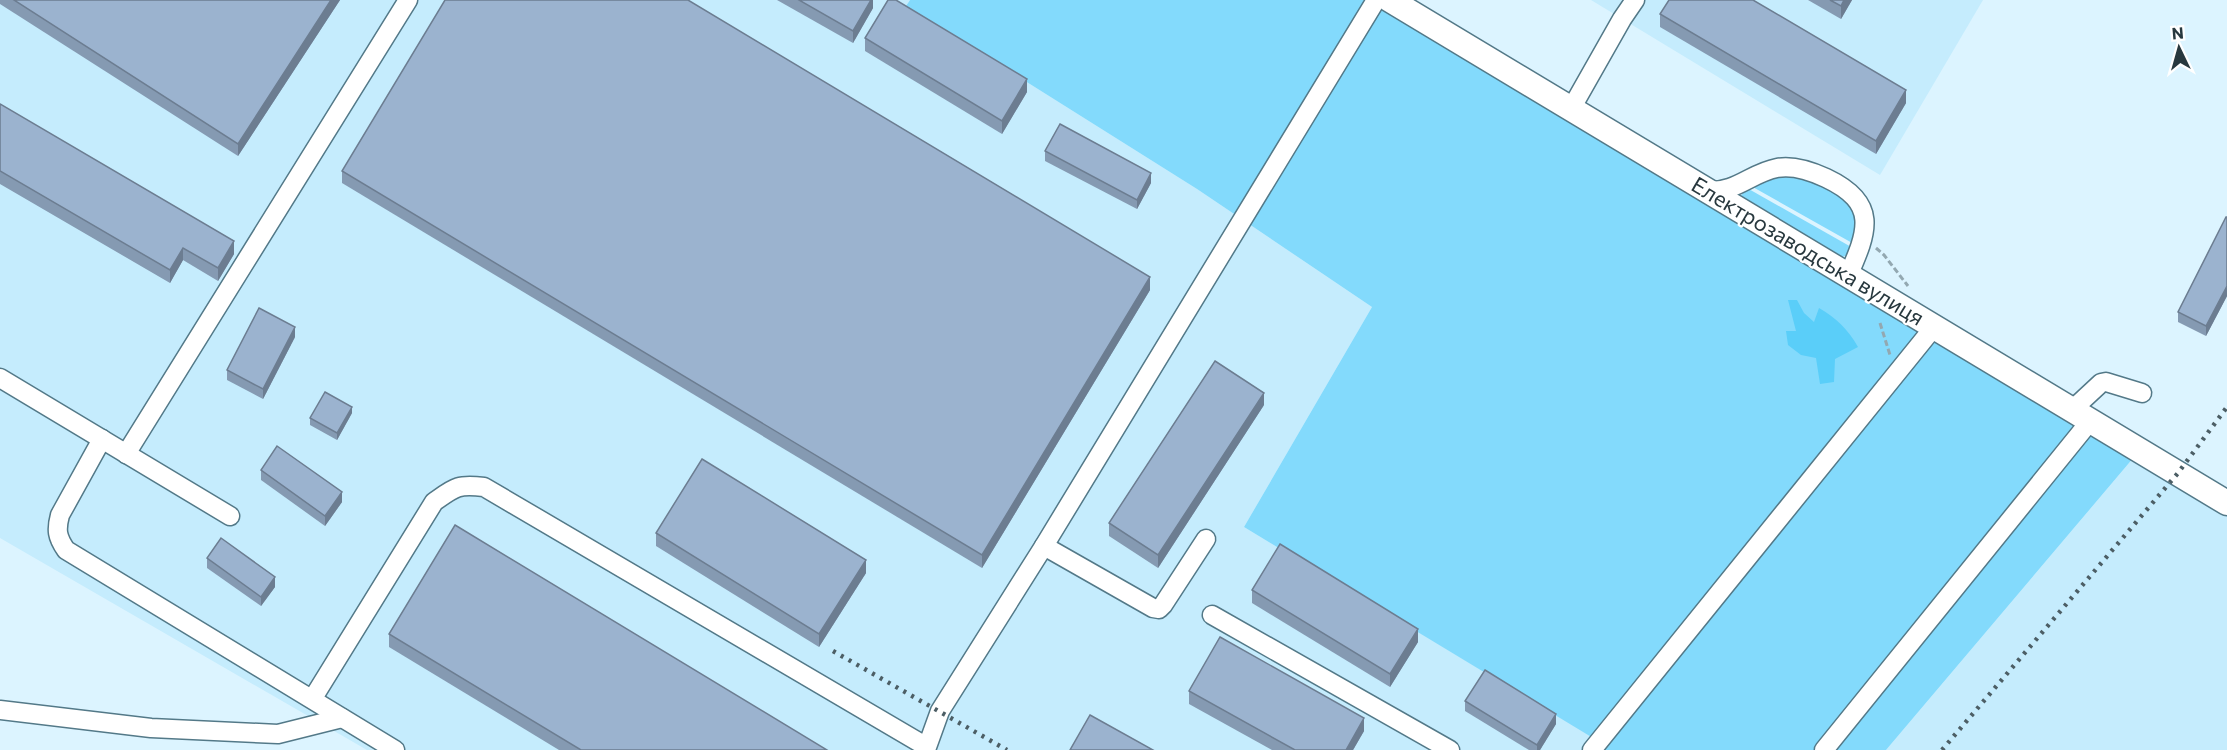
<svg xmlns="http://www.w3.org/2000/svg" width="2227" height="750" font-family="Commissioner,sans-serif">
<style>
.built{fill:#c5ecfd}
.green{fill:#83dafc}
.forest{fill:#5acef9}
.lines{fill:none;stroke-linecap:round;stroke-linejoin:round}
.minor-casing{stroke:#537988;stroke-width:21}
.major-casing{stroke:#537988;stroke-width:27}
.path{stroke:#93a8b1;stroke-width:3;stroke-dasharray:6 3;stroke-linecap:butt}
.minor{stroke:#fff;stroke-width:18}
.major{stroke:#fff;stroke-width:24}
.rail{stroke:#4c5e65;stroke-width:4.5;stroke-dasharray:3 6;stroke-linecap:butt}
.wall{fill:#859ab2}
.shaded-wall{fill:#6c7d91}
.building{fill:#9bb3cf;stroke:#6c7d91;stroke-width:1.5}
.labels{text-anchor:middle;stroke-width:4.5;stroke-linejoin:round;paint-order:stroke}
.street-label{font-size:22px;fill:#28383e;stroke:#fff}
</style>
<rect width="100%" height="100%" fill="#dcf4ff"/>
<g class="built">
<polygon points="0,0 910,0 906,6 1197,189 1372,307 1244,527 1594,738 1603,750 367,750 0,538"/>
<polygon points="1591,0 1983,0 1880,175"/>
<polygon points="2140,450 2227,503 2227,750 1886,750"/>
</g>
<g class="green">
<polygon points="910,0 1390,0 2140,450 1886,750 1603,750 1593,738 1244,527 1372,307 1197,189 906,6"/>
<path d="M1779,173c23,3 53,12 69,29 4,4 7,11 10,16l-4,26 -103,-58z"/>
<polygon points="1747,188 1853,248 1848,255 1842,257 1829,255 1740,197"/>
</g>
<path class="forest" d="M1788,300h9l7,13 10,9 5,-14c17,10 29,21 39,39l-23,12 -1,23 -14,2 -4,-26 -15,-3 -13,-10 -2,-14h10z"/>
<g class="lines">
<defs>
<g id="minor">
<polyline points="1571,109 1622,19 1635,0"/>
<path d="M1708,191c29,1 43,-18 69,-23 16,-3 34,3 49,10 53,25 42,53 22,98"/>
<polyline points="0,378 230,516"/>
<polyline points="2073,409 2101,383 2106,382 2142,393"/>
<path d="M102,439l-42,76c-4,15 -3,22 6,35l329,200"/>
<polyline points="126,454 408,0"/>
<polyline points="1044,546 1153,608 1159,609 1163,605 1206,539"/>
<polyline points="1212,615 1450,750"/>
<path d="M313,698l121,-196c21,-15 23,-18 50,-15l443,260 13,-36 104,-165 332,-546"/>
<polyline points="0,710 151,728 278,734 342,718"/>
<polyline points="1592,750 1934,327"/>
<polyline points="1824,750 2091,420"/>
</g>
<polyline id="major" points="1390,0 2227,503"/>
</defs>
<use href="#minor" class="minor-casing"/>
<use href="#major" class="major-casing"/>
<g class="path">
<polyline points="1876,248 1884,255 1908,286"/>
<polyline points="1880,323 1890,355"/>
</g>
<use href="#minor" class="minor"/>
<use href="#major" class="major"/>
<g class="rail">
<polyline points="833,651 1007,750"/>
<polyline points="1942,750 2178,473 2227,407"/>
</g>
</g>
<g class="wall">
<polygon points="0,0 340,0 238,156 0,4"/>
<polygon points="777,0 873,0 873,8 853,43"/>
<polygon points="1808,0 1852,0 1841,19"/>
<polygon points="1660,14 1906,103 1876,154 1660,27"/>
<polygon points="865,38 1027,92 1002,134 865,51"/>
<polygon points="0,104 234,254 218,281 183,260 170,283 0,184"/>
<polygon points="1045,151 1151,183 1137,209 1045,161"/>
<polygon points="342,171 1150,290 982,568 342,183"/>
<polygon points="2227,217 2227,296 2206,336 2178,322 2178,312"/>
<polygon points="295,337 263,399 227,380 227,370"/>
<polygon points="1264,405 1158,568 1109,536 1109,523"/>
<polygon points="352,413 337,440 310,425 310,418"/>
<polygon points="261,470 342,502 325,526 261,480"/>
<polygon points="656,533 866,573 819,647 656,546"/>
<polygon points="207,558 275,587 261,606 207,568"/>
<polygon points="1252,590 1418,642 1390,687 1252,603"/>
<polygon points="389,634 827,750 559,750 389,647"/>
<polygon points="1189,691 1364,731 1353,750 1272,750 1189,704"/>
<polygon points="1465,701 1556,724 1540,750 1529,750 1465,711"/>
</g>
<g class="shaded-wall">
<polygon points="331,0 340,0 238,156 238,144"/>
<polygon points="871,0 873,0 873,8 853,43 853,31"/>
<polygon points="1844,0 1852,0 1841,19 1841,6"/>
<polygon points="1027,79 1027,92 1002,134 1002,121"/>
<polygon points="1906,90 1906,103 1876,154 1876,141"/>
<polygon points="1151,173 1151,183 1137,209 1137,200"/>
<polygon points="234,241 234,254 218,281 218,268"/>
<polygon points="183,248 183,260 170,283 170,270"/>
<polygon points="1150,277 1150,290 982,568 982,555"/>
<polygon points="2227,286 2227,296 2206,336 2206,326"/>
<polygon points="295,327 295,337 263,399 263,389"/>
<polygon points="1264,393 1264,405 1158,568 1158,555"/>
<polygon points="352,407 352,413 337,440 337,433"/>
<polygon points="342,492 342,502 325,526 325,516"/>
<polygon points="866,560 866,573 819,647 819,634"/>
<polygon points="275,577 275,587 261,606 261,597"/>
<polygon points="1418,629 1418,642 1390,687 1390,674"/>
<polygon points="1556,714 1556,724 1540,750 1537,750 1537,745"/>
<polygon points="1364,718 1364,731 1353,750 1346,750"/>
</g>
<g class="building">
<polygon points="14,0 331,0 238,144"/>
<polygon points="445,0 688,0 1150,277 982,555 342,171"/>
<polygon points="799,0 871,0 853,31"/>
<polygon points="888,0 896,0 1027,79 1002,121 865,38"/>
<polygon points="1669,0 1753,0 1906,90 1876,141 1660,14"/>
<polygon points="1830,0 1844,0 1841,6"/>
<polygon points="0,104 234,241 218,268 183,248 170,270 0,171"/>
<polygon points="1060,124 1151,173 1137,200 1045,151"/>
<polygon points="2226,217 2227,217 2227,286 2206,326 2178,312"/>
<polygon points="259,308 295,327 263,389 227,370"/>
<polygon points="1215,361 1264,393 1158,555 1109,523"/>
<polygon points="325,392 352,407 337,433 310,418"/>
<polygon points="277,446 342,492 325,516 261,470"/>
<polygon points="702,459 866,560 819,634 656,533"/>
<polygon points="455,525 827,750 581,750 389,634"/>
<polygon points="221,538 275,577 261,597 207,558"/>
<polygon points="1280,544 1418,629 1390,674 1252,590"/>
<polygon points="1220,637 1364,718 1346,750 1295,750 1189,691"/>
<polygon points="1485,670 1556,714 1537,745 1465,701"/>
<polygon points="1090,715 1153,750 1070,750"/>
</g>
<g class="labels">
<g class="street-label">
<text transform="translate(1808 251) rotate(31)" y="8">Електрозаводська вулиця</text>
</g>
</g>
<g transform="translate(2179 48) rotate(355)" stroke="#ffffff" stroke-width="4.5" paint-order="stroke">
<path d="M0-4.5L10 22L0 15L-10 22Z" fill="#28383e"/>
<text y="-9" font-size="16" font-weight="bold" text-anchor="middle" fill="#28383e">N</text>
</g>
</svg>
